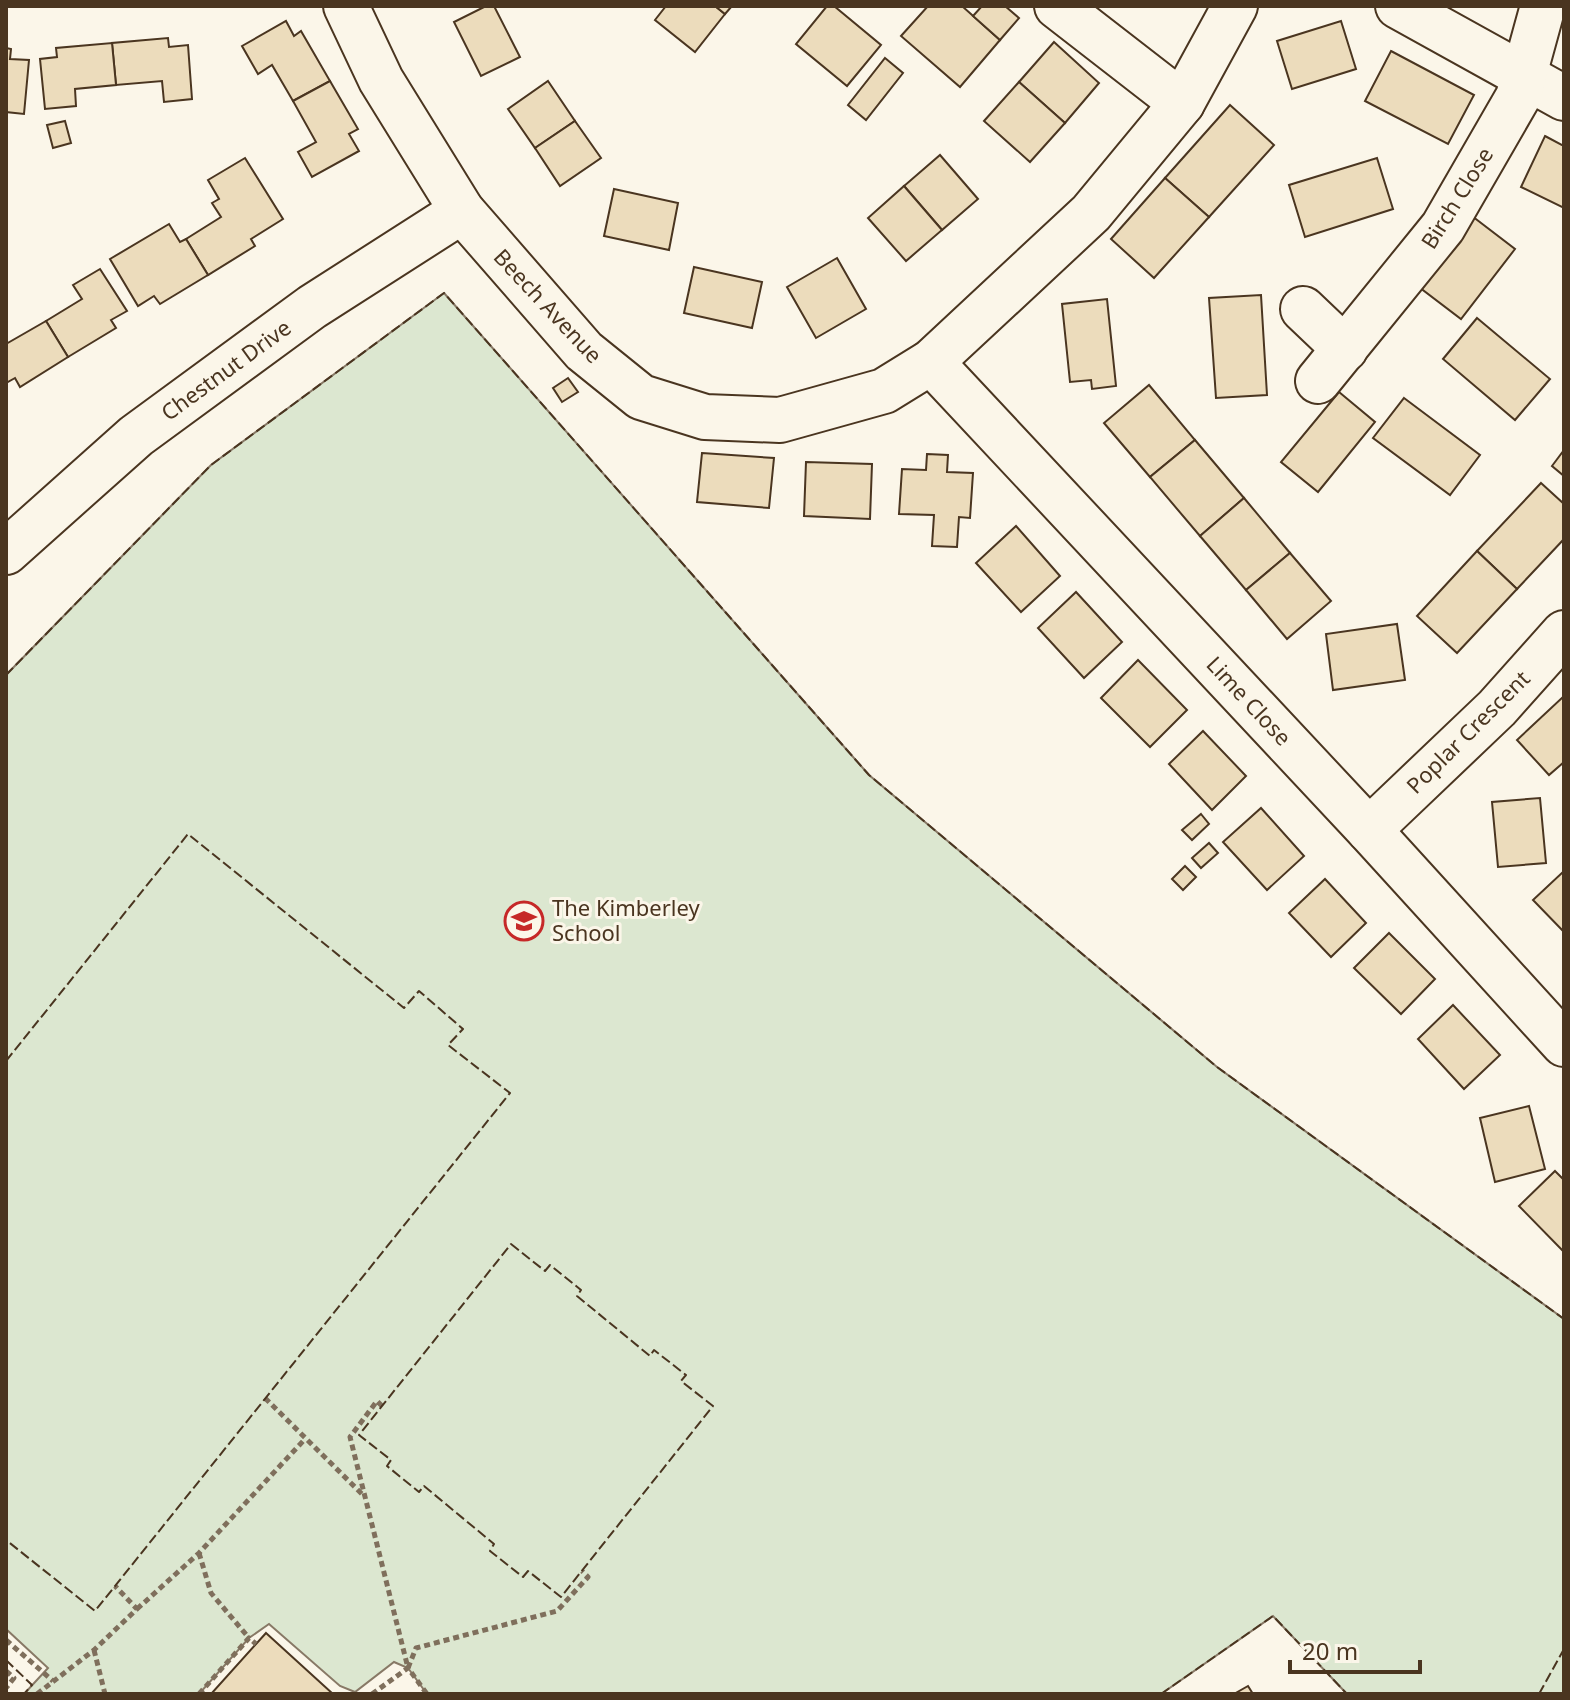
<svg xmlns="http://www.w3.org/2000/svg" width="1570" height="1700" font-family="'Noto Sans',sans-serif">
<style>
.green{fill:#dce7d0;stroke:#887966;stroke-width:2}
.building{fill:#ecdcbc;stroke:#4a3520;stroke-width:2}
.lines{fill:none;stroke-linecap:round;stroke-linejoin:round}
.minor-casing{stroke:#4a3520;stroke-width:48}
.path{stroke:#7f6f5c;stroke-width:5;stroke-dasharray:6 4;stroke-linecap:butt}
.minor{stroke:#fbf6e9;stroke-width:44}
.fence{stroke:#4a3520;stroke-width:2;stroke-dasharray:10 4;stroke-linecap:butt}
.labels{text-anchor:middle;stroke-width:6;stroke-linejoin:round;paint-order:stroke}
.street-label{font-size:22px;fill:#4a3520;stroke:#fbf6e9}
.poi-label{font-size:22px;fill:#4a3520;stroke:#fbf6e9;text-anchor:start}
</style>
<rect width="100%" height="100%" fill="#fbf6e9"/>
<polygon class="green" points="444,293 869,775 1217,1067 1564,1319 1564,1694 1347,1694 1273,1616 1161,1694 427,1694 408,1668 394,1662 355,1692 340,1686 269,1624 249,1638 199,1694 24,1694 48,1668 6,1629 6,675 211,465"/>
<g class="building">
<polygon points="486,6 494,6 520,57 481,76 454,22"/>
<polygon points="666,6 715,6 725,14 695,52 655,20"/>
<polygon points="715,6 732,6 725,14"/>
<polygon points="827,6 834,6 881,45 847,86 796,44"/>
<polygon points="928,6 962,6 1000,40 960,87 901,36"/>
<polygon points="982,6 1005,6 1019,18 1000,40 973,16"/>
<polygon points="286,21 294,36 301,31 330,81 293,101 272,65 258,74 242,46"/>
<polygon points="1341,21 1356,69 1292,89 1277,41"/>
<polygon points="168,38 169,47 188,45 192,99 164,102 162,81 116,85 112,43"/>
<polygon points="1054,42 1099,83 1065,123 1019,82"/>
<polygon points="112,43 116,85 75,89 76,106 45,109 40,59 57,57 56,48"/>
<polygon points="6,48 11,49 10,59 29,60 24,114 6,112"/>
<polygon points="1391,51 1474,95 1448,144 1365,101"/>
<polygon points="885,58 903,73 866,120 848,105"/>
<polygon points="330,81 358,129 349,134 359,151 312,177 298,152 316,142 293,101"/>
<polygon points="548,81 575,121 535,148 508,109"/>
<polygon points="1019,82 1065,123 1030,162 984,121"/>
<polygon points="1230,105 1274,145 1209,217 1165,178"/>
<polygon points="65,121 71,143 53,148 47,125"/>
<polygon points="575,121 601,158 560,186 535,148"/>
<polygon points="1545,136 1564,146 1564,208 1521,187"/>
<polygon points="940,155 978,199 942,230 904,186"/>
<polygon points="245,158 283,219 251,239 255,246 208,275 186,239 221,217 212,203 219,199 208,180"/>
<polygon points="1377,158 1393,209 1305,237 1289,185"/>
<polygon points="1165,178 1209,217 1154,278 1111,239"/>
<polygon points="904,186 942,230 906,261 868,218"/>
<polygon points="614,189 678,203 669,250 604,236"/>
<polygon points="1468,213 1515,249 1461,319 1415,284"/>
<polygon points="169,224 180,242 186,239 208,275 160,304 154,296 138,306 110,259"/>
<polygon points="837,258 866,309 816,338 787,287"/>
<polygon points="694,267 762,282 752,328 684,313"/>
<polygon points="100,269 127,311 111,320 116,328 68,357 46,321 82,299 73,285"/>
<polygon points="1261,295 1267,395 1216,398 1209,298"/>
<polygon points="1107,299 1116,386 1092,389 1091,380 1070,382 1062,304"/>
<polygon points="1477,318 1550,379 1515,420 1443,359"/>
<polygon points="46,321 68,357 20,387 15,378 6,383 6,344"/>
<polygon points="568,378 578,392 562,402 553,388"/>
<polygon points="1149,385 1195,440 1150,477 1104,423"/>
<polygon points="1339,392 1375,422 1318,492 1281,462"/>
<polygon points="1404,398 1480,455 1450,495 1373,438"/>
<polygon points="1195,440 1244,498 1200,536 1150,477"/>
<polygon points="1564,450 1564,476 1552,466"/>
<polygon points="702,453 774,458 769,508 697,502"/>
<polygon points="927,454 948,455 947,472 973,473 970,518 959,517 957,547 932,546 934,515 899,514 902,469 926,470"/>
<polygon points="806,462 872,464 870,519 804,516"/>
<polygon points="1541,483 1564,504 1564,539 1517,589 1477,551"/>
<polygon points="1244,498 1290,553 1246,590 1200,536"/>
<polygon points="1016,526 1060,576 1021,612 976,563"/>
<polygon points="1477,551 1517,589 1457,653 1417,616"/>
<polygon points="1290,553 1331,601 1287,639 1246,590"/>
<polygon points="1076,592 1122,642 1084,678 1038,628"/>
<polygon points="1397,624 1405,680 1333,690 1326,634"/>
<polygon points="1138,660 1187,710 1150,747 1101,698"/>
<polygon points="1564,696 1564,762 1549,775 1517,740"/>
<polygon points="1203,731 1246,776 1212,810 1169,764"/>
<polygon points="1540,798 1546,863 1498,867 1492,802"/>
<polygon points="1261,808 1304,856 1267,890 1223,842"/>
<polygon points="1201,814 1209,824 1192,840 1182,830"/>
<polygon points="1209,843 1218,853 1201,868 1192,858"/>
<polygon points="1185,866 1196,877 1183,890 1172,879"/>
<polygon points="1564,871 1564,932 1533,900"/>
<polygon points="1325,879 1366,923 1331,957 1289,913"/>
<polygon points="1389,933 1435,979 1401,1014 1354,968"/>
<polygon points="1453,1005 1500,1055 1464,1089 1418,1039"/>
<polygon points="1529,1106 1545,1169 1495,1182 1480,1118"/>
<polygon points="1555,1171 1564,1180 1564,1252 1519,1206"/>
<polygon points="266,1633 333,1694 211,1694"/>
<polygon points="1248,1686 1253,1694 1234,1694"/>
</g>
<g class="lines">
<defs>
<g id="minor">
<polyline points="346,6 381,80 462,211 584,351 641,397 705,417 780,420 884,391 931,362 1091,213 1182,103 1235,6"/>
<polyline points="1057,6 1182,103"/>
<polyline points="1398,6 1564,98"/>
<polyline points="1303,309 1345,349"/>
<polyline points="931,362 1369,830 1564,1044"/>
<polyline points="1318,381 1443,227 1518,97 1543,6"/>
<polyline points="6,552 136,436 312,307 462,211"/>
<polyline points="1369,830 1497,708 1564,633"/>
</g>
</defs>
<use href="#minor" class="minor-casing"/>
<g class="path">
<polyline points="265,1398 364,1496"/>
<polyline points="382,1406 377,1401 350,1437 408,1668"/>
<polyline points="199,1553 211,1593 249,1638"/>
<polyline points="137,1609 199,1553 305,1439"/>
<polyline points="6,1640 53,1681"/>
<polyline points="94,1650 105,1694"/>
<polyline points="408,1668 416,1648 557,1611 588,1577 582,1571"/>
<polyline points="6,1671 14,1678 6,1688"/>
<polyline points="37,1694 94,1650 137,1609 115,1586"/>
<polyline points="199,1694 249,1638 256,1644"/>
<polyline points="372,1694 408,1668 427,1694"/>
</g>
<use href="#minor" class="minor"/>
<g class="fence">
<polyline points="6,675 211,465 444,293 869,775 1217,1067 1564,1319"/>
<polyline points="6,1061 188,834 404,1008 419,991 463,1029 448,1045 510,1093 95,1611 6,1540"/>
<polygon points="511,1244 545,1271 550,1265 581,1290 577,1296 650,1356 654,1350 686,1375 681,1381 713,1406 561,1597 528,1571 523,1577 490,1551 494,1544 424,1486 419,1492 387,1466 391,1460 359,1435"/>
<polyline points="6,1660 32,1685 24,1694"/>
<polyline points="1161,1694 1273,1616 1347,1694"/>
<polyline points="1539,1694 1564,1649"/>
</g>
</g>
<defs>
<symbol id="school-ring" viewBox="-11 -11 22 22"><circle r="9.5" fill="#fbf6e9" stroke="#c62828" stroke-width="1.5"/><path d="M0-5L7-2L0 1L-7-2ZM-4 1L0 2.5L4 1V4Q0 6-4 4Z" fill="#c62828"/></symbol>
</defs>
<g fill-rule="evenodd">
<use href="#school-ring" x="502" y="899" width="44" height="44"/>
</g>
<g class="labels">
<g class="street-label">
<text transform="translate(1457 198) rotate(-58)" y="8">Birch Close</text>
<text transform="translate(548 306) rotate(47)" y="8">Beech Avenue</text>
<text transform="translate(226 370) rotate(-36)" y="8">Chestnut Drive</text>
<text transform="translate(1249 701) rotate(47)" y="8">Lime Close</text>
<text transform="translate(1468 732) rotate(-45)" y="8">Poplar Crescent</text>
</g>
<g class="poi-label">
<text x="552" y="916">The Kimberley<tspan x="552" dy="25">School</tspan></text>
</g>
</g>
<rect width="1570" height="1700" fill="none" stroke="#4a3520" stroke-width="16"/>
<path d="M1290 1660v12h130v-12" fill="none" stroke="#4a3520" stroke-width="4"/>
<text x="1302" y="1660" font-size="24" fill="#4a3520" stroke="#fbf6e9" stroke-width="6" paint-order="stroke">20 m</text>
</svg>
